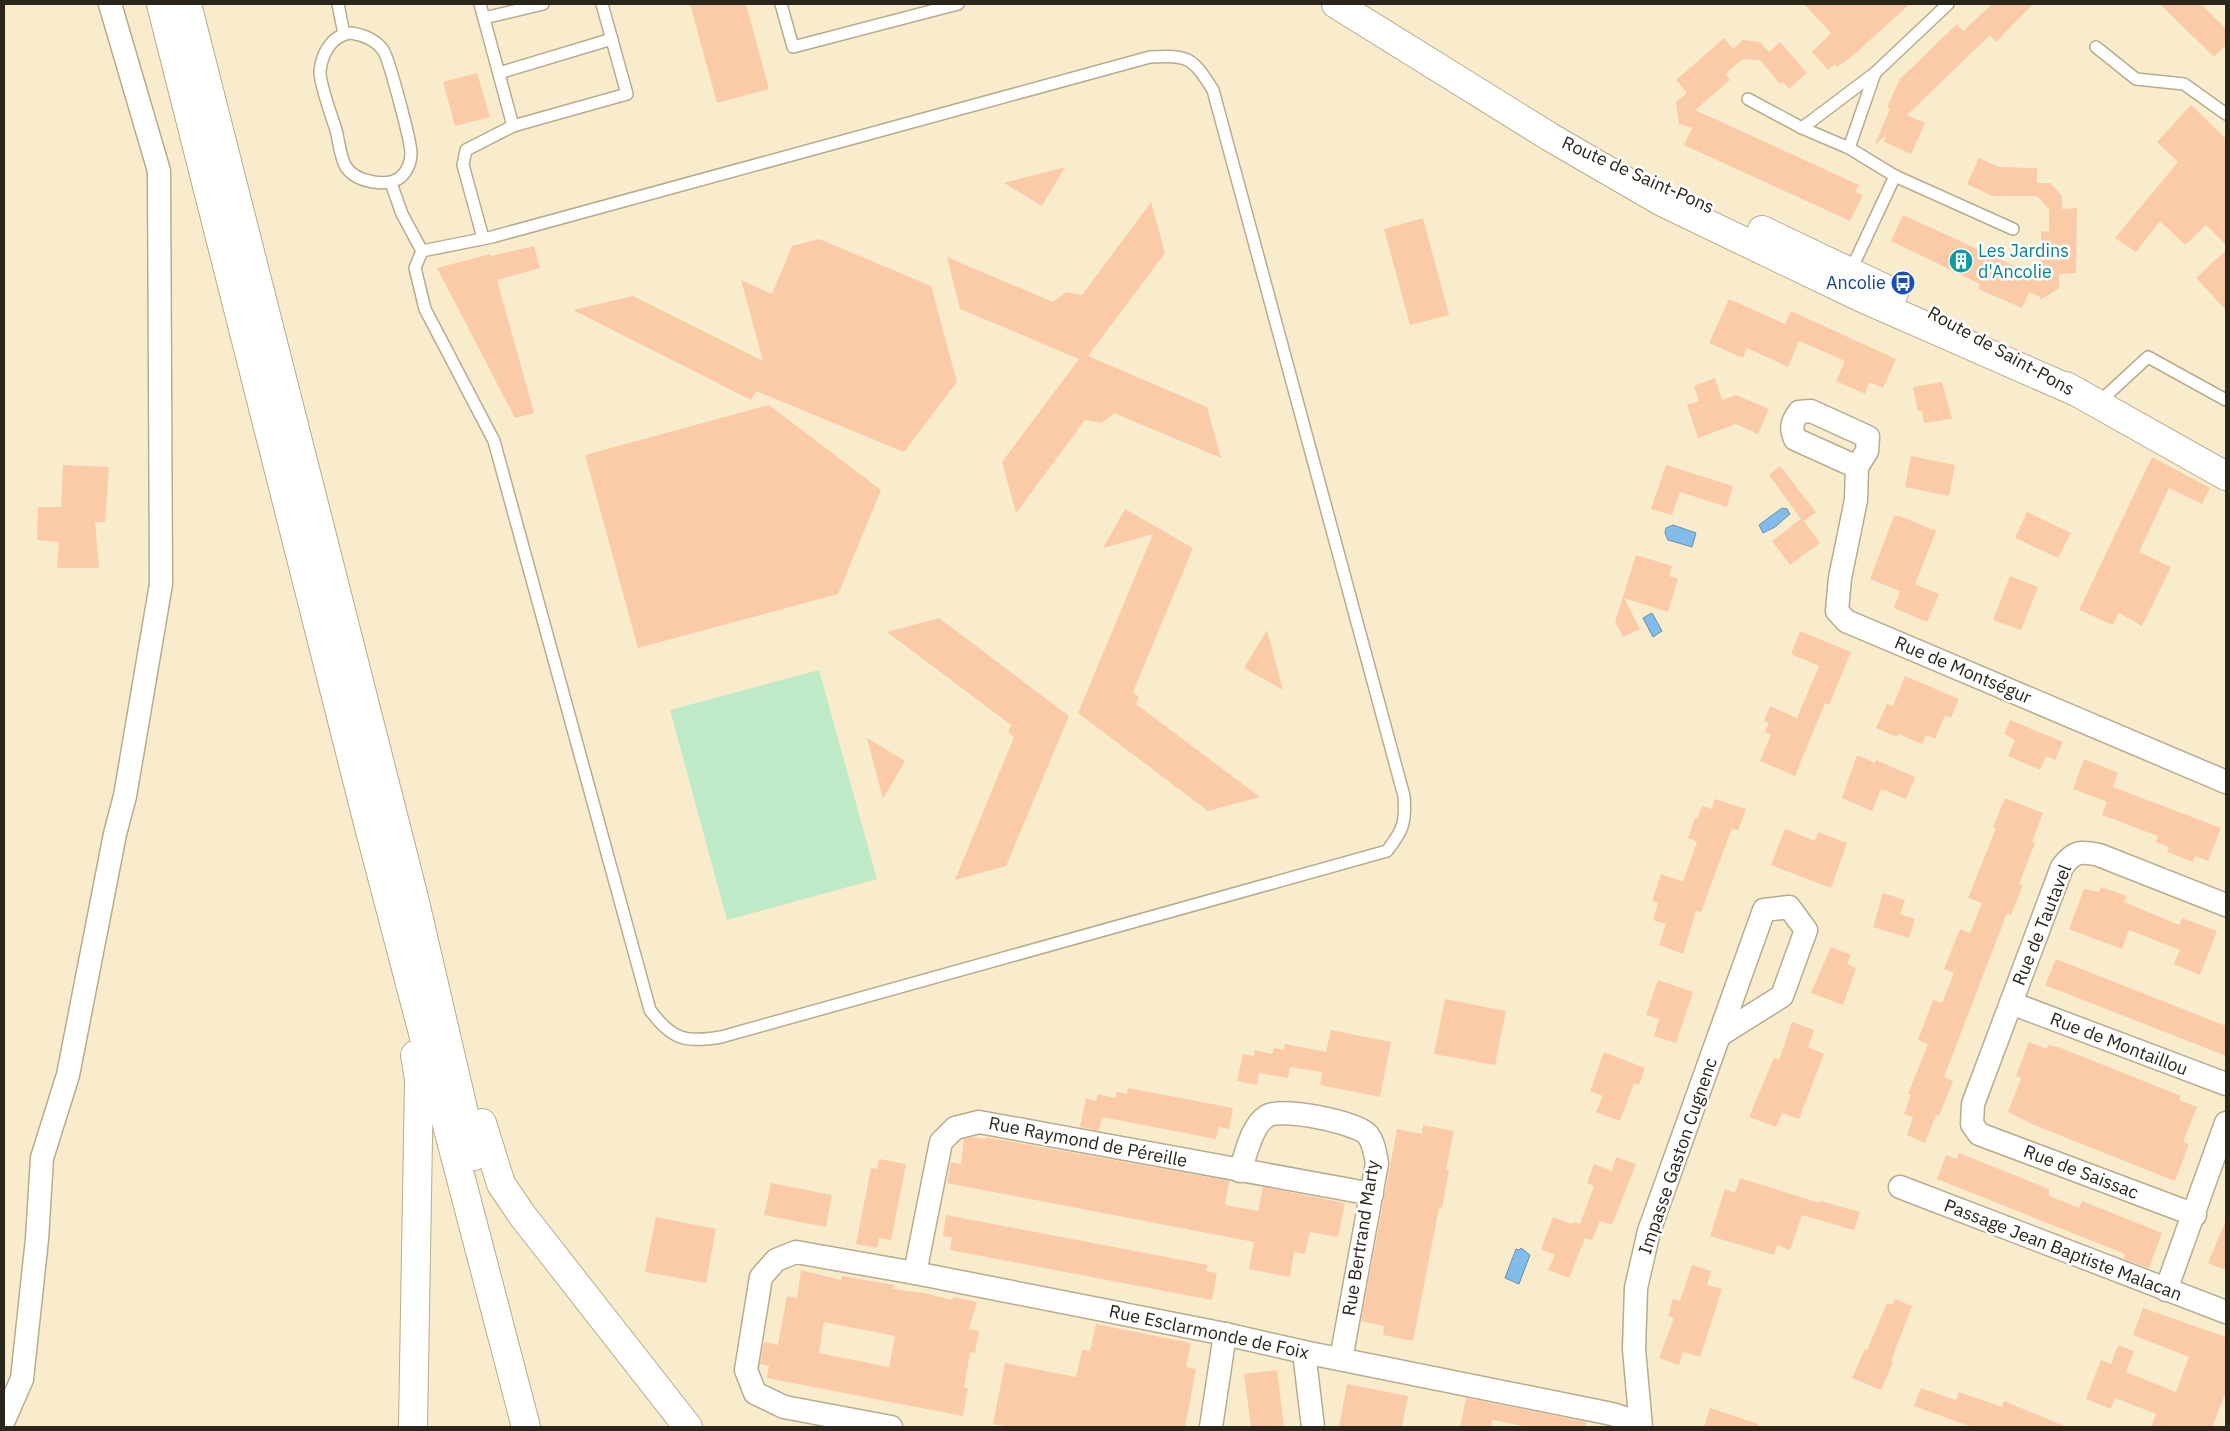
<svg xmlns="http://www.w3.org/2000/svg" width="2230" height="1431" font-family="'IBM Plex Sans',sans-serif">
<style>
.green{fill:#beeac7}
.water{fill:#82bcea;stroke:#688fac}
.building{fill:#fbcba8;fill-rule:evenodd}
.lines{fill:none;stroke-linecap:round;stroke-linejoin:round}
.service-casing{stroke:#b7ac8e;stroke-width:14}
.minor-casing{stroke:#b7ac8e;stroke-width:25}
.primary-casing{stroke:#b7ac8e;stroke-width:30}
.trunk-casing{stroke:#b7ac8e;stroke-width:30}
.service{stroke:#fff;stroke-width:11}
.minor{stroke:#fff;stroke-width:22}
.primary{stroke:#fff;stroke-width:28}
.trunk{stroke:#fff;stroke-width:28}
.labels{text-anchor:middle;stroke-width:5;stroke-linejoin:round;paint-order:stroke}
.street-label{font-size:18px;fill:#2b261b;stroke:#fff}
.culture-label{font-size:18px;fill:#0d838f;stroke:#fff;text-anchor:start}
.transit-label{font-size:18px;fill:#164399;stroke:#fff;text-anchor:end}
</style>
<rect width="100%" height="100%" fill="#f9eccd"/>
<polygon class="green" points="819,670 877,879 727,920 670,710"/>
<g class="water">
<polygon points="1782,508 1787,509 1790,514 1775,527 1763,533 1759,525"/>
<polygon points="1673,525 1696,533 1692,547 1668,540 1665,533 1666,528"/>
<polygon points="1652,613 1662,631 1653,637 1643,618"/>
<polygon points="1521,1248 1530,1255 1519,1284 1505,1278 1516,1249 1519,1250"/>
</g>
<g class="building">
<polygon points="690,4 746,4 769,89 717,103"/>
<polygon points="1804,4 1910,4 1850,58 1837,67 1835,64 1828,70 1812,52 1831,33"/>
<polygon points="1992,4 2033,4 1996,42 1990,35 1907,115 1925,123 1911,154 1884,142 1886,135 1874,146 1890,109 1887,107 1900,79 1957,24 1963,31"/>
<polygon points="2160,4 2201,4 2226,29 2226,45 2214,57"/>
<polygon points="1724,38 1733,49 1743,40 1760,42 1769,52 1780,42 1807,73 1789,89 1783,82 1780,84 1760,60 1743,59 1725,74 1730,80 1695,110 1859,185 1855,192 1863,195 1850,221 1684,145 1692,128 1679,124 1676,102 1687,93 1676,80"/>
<polygon points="477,73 490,117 455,126 443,82"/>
<polygon points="2191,105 2226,139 2226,245 2206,225 2185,245 2160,221 2136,252 2115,238 2178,162 2157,142"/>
<polygon points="1979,158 1999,167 2037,168 2037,183 2050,183 2062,196 2062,209 2077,208 2076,273 2059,274 2059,287 2061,287 2040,300 2040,297 2029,292 2022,308 1978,289 1980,284 1891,241 1903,215 2041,278 2041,231 2049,232 2049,209 2037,196 1992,196 1967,184"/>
<polygon points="1065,167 1042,206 1004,183"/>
<polygon points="1151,202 1165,253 1088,356 1207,407 1221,458 1114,413 1102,423 1085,420 1016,513 1002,462 1079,359 960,309 947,257 1053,302 1066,292 1082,295"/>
<polygon points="1423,218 1449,315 1410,325 1384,229"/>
<polygon points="819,239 931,286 957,382 904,452 756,391 751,400 573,310 633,296 763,361 741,280 772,294 792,246"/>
<polygon points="534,246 540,268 497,280 534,413 515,418 437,268 490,254 491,256"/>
<polygon points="2226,250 2226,310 2196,278"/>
<polygon points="1729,299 1785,324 1791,311 1896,359 1883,388 1869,382 1865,394 1836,381 1845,361 1799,341 1788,367 1747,348 1743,358 1709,343"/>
<polygon points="1715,378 1722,400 1736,395 1769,409 1758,434 1736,424 1698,438 1687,405 1699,401 1694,386"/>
<polygon points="1942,382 1952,419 1924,423 1922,411 1918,411 1913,387"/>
<polygon points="769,405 881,490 838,594 638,648 585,455"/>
<polygon points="1911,456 1955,465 1949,496 1905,487"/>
<polygon points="2152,457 2210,488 2202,504 2169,488 2139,552 2171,567 2142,626 2119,613 2113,625 2079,610"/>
<polygon points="63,465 109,467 105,522 95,522 99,568 57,568 59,542 37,540 38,507 61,507"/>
<polygon points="1666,465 1733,486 1727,507 1680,492 1672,515 1651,509"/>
<polygon points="1780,466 1816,512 1804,521 1820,543 1790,565 1772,541 1801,519 1769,475"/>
<polygon points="1125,509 1193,548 1133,692 1139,697 1136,704 1260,797 1208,811 1078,713 1153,534 1103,548"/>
<polygon points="2027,512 2071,533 2058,558 2015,538"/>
<polygon points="1894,516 1900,516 1936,531 1915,584 1939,594 1927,622 1894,608 1900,591 1870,579"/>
<polygon points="1636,555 1672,566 1669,576 1678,579 1668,612 1624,598 1640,629 1623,637 1615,622"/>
<polygon points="2010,576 2038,587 2021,630 1993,620"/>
<polygon points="939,618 1069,716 1006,866 955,880 1014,737 1008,732 1011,725 887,632"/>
<polygon points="1267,630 1283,690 1244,668"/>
<polygon points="1800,631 1851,652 1829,705 1825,703 1795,776 1760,761 1771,735 1765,732 1769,723 1764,721 1770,706 1797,718 1819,666 1791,654"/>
<polygon points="1905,676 1959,699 1951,718 1945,715 1935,739 1926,735 1922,744 1898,734 1897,737 1876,728 1887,704 1893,706"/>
<polygon points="2010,720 2063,742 2055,760 2046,756 2040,770 2008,756 2015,740 2004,734"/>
<polygon points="867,738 905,761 883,799"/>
<polygon points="1857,755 1875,763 1876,760 1915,777 1906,799 1881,789 1872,811 1842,798"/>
<polygon points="2084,759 2118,773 2113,787 2221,828 2208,861 2195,856 2193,862 2167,852 2169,847 2156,842 2158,836 2102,815 2107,802 2073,789"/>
<polygon points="2005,798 2043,813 2032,842 2035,843 2019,884 2023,885 2011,915 2007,913 1944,1077 1953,1081 1939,1116 1936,1115 1925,1143 1907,1135 1913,1117 1904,1114 1911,1095 1908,1094 1928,1044 1918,1040 1933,1000 1942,1003 1954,973 1944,969 1960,929 1970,933 1982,903 1968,898 1996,828 1993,827"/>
<polygon points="1715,799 1746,809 1738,831 1732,828 1701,912 1696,911 1683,954 1659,945 1666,924 1653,920 1658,903 1652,901 1661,874 1683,882 1697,842 1688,838 1695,818 1697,819 1702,806 1712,809"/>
<polygon points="1785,829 1815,841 1818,832 1847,843 1831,888 1771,865"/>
<polygon points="2101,887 2127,896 2124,902 2179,925 2182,918 2217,931 2200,975 2174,964 2180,950 2129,930 2122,949 2069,929 2084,889 2099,892"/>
<polygon points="1883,893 1905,900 1900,914 1915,919 1909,938 1873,927"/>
<polygon points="1831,947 1851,955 1847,964 1856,968 1843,1005 1811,993"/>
<polygon points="2056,959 2226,1026 2226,1056 2045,985"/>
<polygon points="1658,980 1693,992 1676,1043 1654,1036 1659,1019 1646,1015"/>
<polygon points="1445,999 1506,1011 1495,1065 1434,1054"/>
<polygon points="1792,1022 1814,1030 1808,1047 1824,1054 1799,1119 1782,1113 1776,1127 1749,1117 1774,1058 1779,1060"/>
<polygon points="1331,1030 1391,1042 1380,1097 1320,1085 1322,1072 1290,1067 1288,1078 1259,1073 1257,1085 1237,1081 1243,1054 1254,1056 1255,1050 1272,1054 1274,1048 1284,1050 1285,1044 1326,1052"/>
<polygon points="2029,1042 2047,1049 2048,1045 2058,1047 2076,1054 2181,1096 2179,1100 2197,1107 2183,1142 2189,1144 2175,1181 2034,1125 2008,1112 2021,1078 2016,1076"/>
<polygon points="1604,1052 1645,1068 1639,1085 1634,1083 1620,1121 1596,1112 1603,1096 1590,1091"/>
<polygon points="1128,1088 1233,1108 1229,1129 1219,1127 1216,1139 1102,1117 1099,1131 1080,1127 1086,1098 1096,1101 1098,1094 1115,1098 1117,1092 1127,1094"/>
<polygon points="1423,1125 1454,1131 1446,1169 1449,1170 1442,1208 1439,1208 1413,1341 1383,1335 1384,1326 1361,1321 1397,1129 1422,1134"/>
<polygon points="972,1137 985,1139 986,1137 1229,1181 1225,1205 1258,1211 1263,1187 1345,1203 1338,1237 1310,1232 1305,1254 1294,1252 1290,1277 1249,1269 1254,1242 947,1183 951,1162 961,1164 964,1139"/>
<polygon points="1959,1153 2049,1189 2049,1196 2079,1208 2082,1201 2162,1233 2149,1268 2124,1259 2125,1254 1937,1179 1946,1155 1957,1159"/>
<polygon points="1616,1157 1636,1164 1612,1225 1600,1221 1592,1240 1585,1238 1569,1278 1548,1270 1555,1255 1541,1249 1553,1217 1572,1224 1573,1222 1580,1224 1594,1186 1587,1183 1594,1164 1612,1171"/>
<polygon points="879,1159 906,1164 891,1240 879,1238 877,1248 856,1244 871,1168 877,1169"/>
<polygon points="1740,1178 1820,1203 1821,1201 1860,1212 1854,1230 1802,1215 1790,1250 1777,1245 1774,1255 1710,1236 1725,1189 1735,1193"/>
<polygon points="771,1183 832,1195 826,1227 764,1215"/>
<polygon points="946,1215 1208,1265 1206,1271 1217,1273 1212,1300 950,1250 952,1237 943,1236"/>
<polygon points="656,1217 716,1229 706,1283 645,1272"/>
<polygon points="2226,1220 2226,1270 2208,1263"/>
<polygon points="1692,1265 1711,1271 1707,1285 1722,1289 1700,1357 1683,1352 1679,1365 1659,1358 1674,1318 1668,1316 1673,1299 1680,1301"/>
<path d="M801,1270l40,10 1,-4 52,9 -1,4 31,4 28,7 1,-3 24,5 -8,27 10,2 -4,22 -5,-1 -6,36h4l-5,28 -196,-38 2,-12 -9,-2 4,-22 14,3 9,-49 10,2zM824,1322l71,14 -6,31 -70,-14z"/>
<polygon points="1895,1299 1912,1306 1891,1361 1893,1362 1881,1390 1852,1378 1865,1349 1867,1350 1887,1303 1892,1305"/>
<polygon points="2143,1308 2226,1337 2226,1392 2212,1427 2151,1427 2156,1414 2115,1398 2111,1409 2086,1399 2101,1360 2111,1364 2118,1345 2134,1351 2126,1372 2176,1392 2189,1357 2133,1335"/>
<polygon points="1096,1324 1191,1343 1186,1367 1196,1369 1185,1427 1013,1427 993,1424 1005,1363 1076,1377 1082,1350 1090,1351"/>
<polygon points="1277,1370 1284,1427 1251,1427 1244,1374"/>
<polygon points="1347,1384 1408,1396 1402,1427 1339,1427"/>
<polygon points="1921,1388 1956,1400 1959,1392 2002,1407 2004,1401 2067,1427 1972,1427 1914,1406"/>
<polygon points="1466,1398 1586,1422 1585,1427 1529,1427 1492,1420 1491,1427 1460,1427"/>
<polygon points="1710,1408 1758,1424 1757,1427 1704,1427"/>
</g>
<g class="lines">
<defs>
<g id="service">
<polyline points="338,4 344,34"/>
<polyline points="480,4 513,126 627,94 602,4"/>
<polyline points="781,4 793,47 958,4"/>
<polyline points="484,18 543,4"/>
<path d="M351,33c13,2 24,6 32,17 6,8 28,92 28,103 0,9 -3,17 -10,24 -14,11 -45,5 -55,-10 -6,-10 -7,-26 -10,-37 -4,-13 -17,-48 -16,-59 2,-18 12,-36 31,-38z"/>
<polyline points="2096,47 2136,79 2184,84 2226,114"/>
<polyline points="499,73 612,39"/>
<polyline points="1748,99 1802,128 1875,73 1948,4"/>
<polyline points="1802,128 1849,148 1895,176 2013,229"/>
<polyline points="1849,148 1875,73"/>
<path d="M391,183l11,31 20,37 -7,17 10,41 69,132 156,569c22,30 36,33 71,27l666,-186c16,-21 19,-28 17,-55l-191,-706c-21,-33 -24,-35 -63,-33l-658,180 -70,14"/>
<polyline points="483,238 463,165 466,150 513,126"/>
<polyline points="1850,272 1895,176"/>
<polyline points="2098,403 2148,357 2226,400"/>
</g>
<g id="minor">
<path d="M1857,467l-62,-28c-5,-12 -3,-17 4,-27l12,-1 57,26 -1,14 -10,16 -1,33 -16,78 -3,33 9,10 380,161"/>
<polyline points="2011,1003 2226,1084"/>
<path d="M1240,1171c6,-16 11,-45 27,-55 15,-9 87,6 100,18 7,8 8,19 10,29l-36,196"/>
<polyline points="1900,1187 2226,1312"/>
<path d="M2195,1215l-216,-81 -7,-10 1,-20 89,-237c12,-16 18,-16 37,-12l127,50"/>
<polyline points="915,1273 941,1142 955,1128 979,1122 1372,1194"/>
<polyline points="2166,1290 2226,1123"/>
<polyline points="1304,1352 1313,1427"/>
<polyline points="4,1420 22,1379 37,1239 42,1158 68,1075 115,834 125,796 161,584 159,171 110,4"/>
<polyline points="891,1427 784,1407 755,1393 746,1370 761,1277 776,1260 796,1252 915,1273 1225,1334 1304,1352 1612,1414 1640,1423"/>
<polyline points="1211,1427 1225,1334"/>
<polyline points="1641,1427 1634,1349 1636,1288 1649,1231 1764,910 1789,907 1806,930 1782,996 1720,1035"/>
</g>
<g id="primary">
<polyline points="1336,4 1550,137 1662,202 1862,298 2081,394"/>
<polyline points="1762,230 1894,293"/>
<polyline points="2066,386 2226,476"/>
</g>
<g id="trunk">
<polyline points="161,4 369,827 526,1427"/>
<polyline points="187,4 414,898 474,1156"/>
<polyline points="482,1123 501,1184 522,1215 688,1427"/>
<polyline points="413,1427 419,1080 415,1055"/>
</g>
</defs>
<use href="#service" class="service-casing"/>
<use href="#minor" class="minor-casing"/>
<use href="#primary" class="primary-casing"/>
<use href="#trunk" class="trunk-casing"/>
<use href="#service" class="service"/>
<use href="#minor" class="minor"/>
<use href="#primary" class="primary"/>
<use href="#trunk" class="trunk"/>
</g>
<defs>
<symbol id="building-disc" viewBox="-11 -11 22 22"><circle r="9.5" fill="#0f9aa8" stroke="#fff"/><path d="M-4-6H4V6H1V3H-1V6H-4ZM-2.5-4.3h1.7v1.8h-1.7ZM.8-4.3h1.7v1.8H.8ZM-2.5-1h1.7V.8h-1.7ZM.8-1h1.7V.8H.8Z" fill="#fff"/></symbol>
<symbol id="bus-disc" viewBox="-11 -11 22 22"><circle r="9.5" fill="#1a4fb4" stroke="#fff"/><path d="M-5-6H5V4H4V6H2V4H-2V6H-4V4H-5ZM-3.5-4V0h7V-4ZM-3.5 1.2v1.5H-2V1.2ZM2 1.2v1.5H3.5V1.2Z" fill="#fff"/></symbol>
</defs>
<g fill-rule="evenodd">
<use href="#building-disc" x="1947" y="247" width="28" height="28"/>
<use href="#bus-disc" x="1889" y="269" width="28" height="28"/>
</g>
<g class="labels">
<g class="street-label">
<text transform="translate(1638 175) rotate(24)" y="6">Route de Saint-Pons</text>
<text transform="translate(2001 351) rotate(29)" y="6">Route de Saint-Pons</text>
<text transform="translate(1963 670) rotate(23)" y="6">Rue de Montségur</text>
<text transform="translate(2042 925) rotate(-68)" y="6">Rue de Tautavel</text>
<text transform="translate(2119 1044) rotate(21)" y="6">Rue de Montaillou</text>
<text transform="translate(1088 1142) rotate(11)" y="6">Rue Raymond de Péreille</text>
<text transform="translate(1678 1156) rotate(-71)" y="6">Impasse Gaston Cugnenc</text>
<text transform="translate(2081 1172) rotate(21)" y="6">Rue de Saissac</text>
<text transform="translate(1361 1238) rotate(-81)" y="6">Rue Bertrand Marty</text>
<text transform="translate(2063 1250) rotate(21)" y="6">Passage Jean Baptiste Malacan</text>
<text transform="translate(1209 1332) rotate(12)" y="6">Rue Esclarmonde de Foix</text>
</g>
<g class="culture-label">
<text x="1978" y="257">Les Jardins<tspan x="1978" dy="21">d'Ancolie</tspan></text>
</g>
<g class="transit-label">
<text x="1886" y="289">Ancolie</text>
</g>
</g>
<rect width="2230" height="1431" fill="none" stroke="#2b261b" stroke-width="10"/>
</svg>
